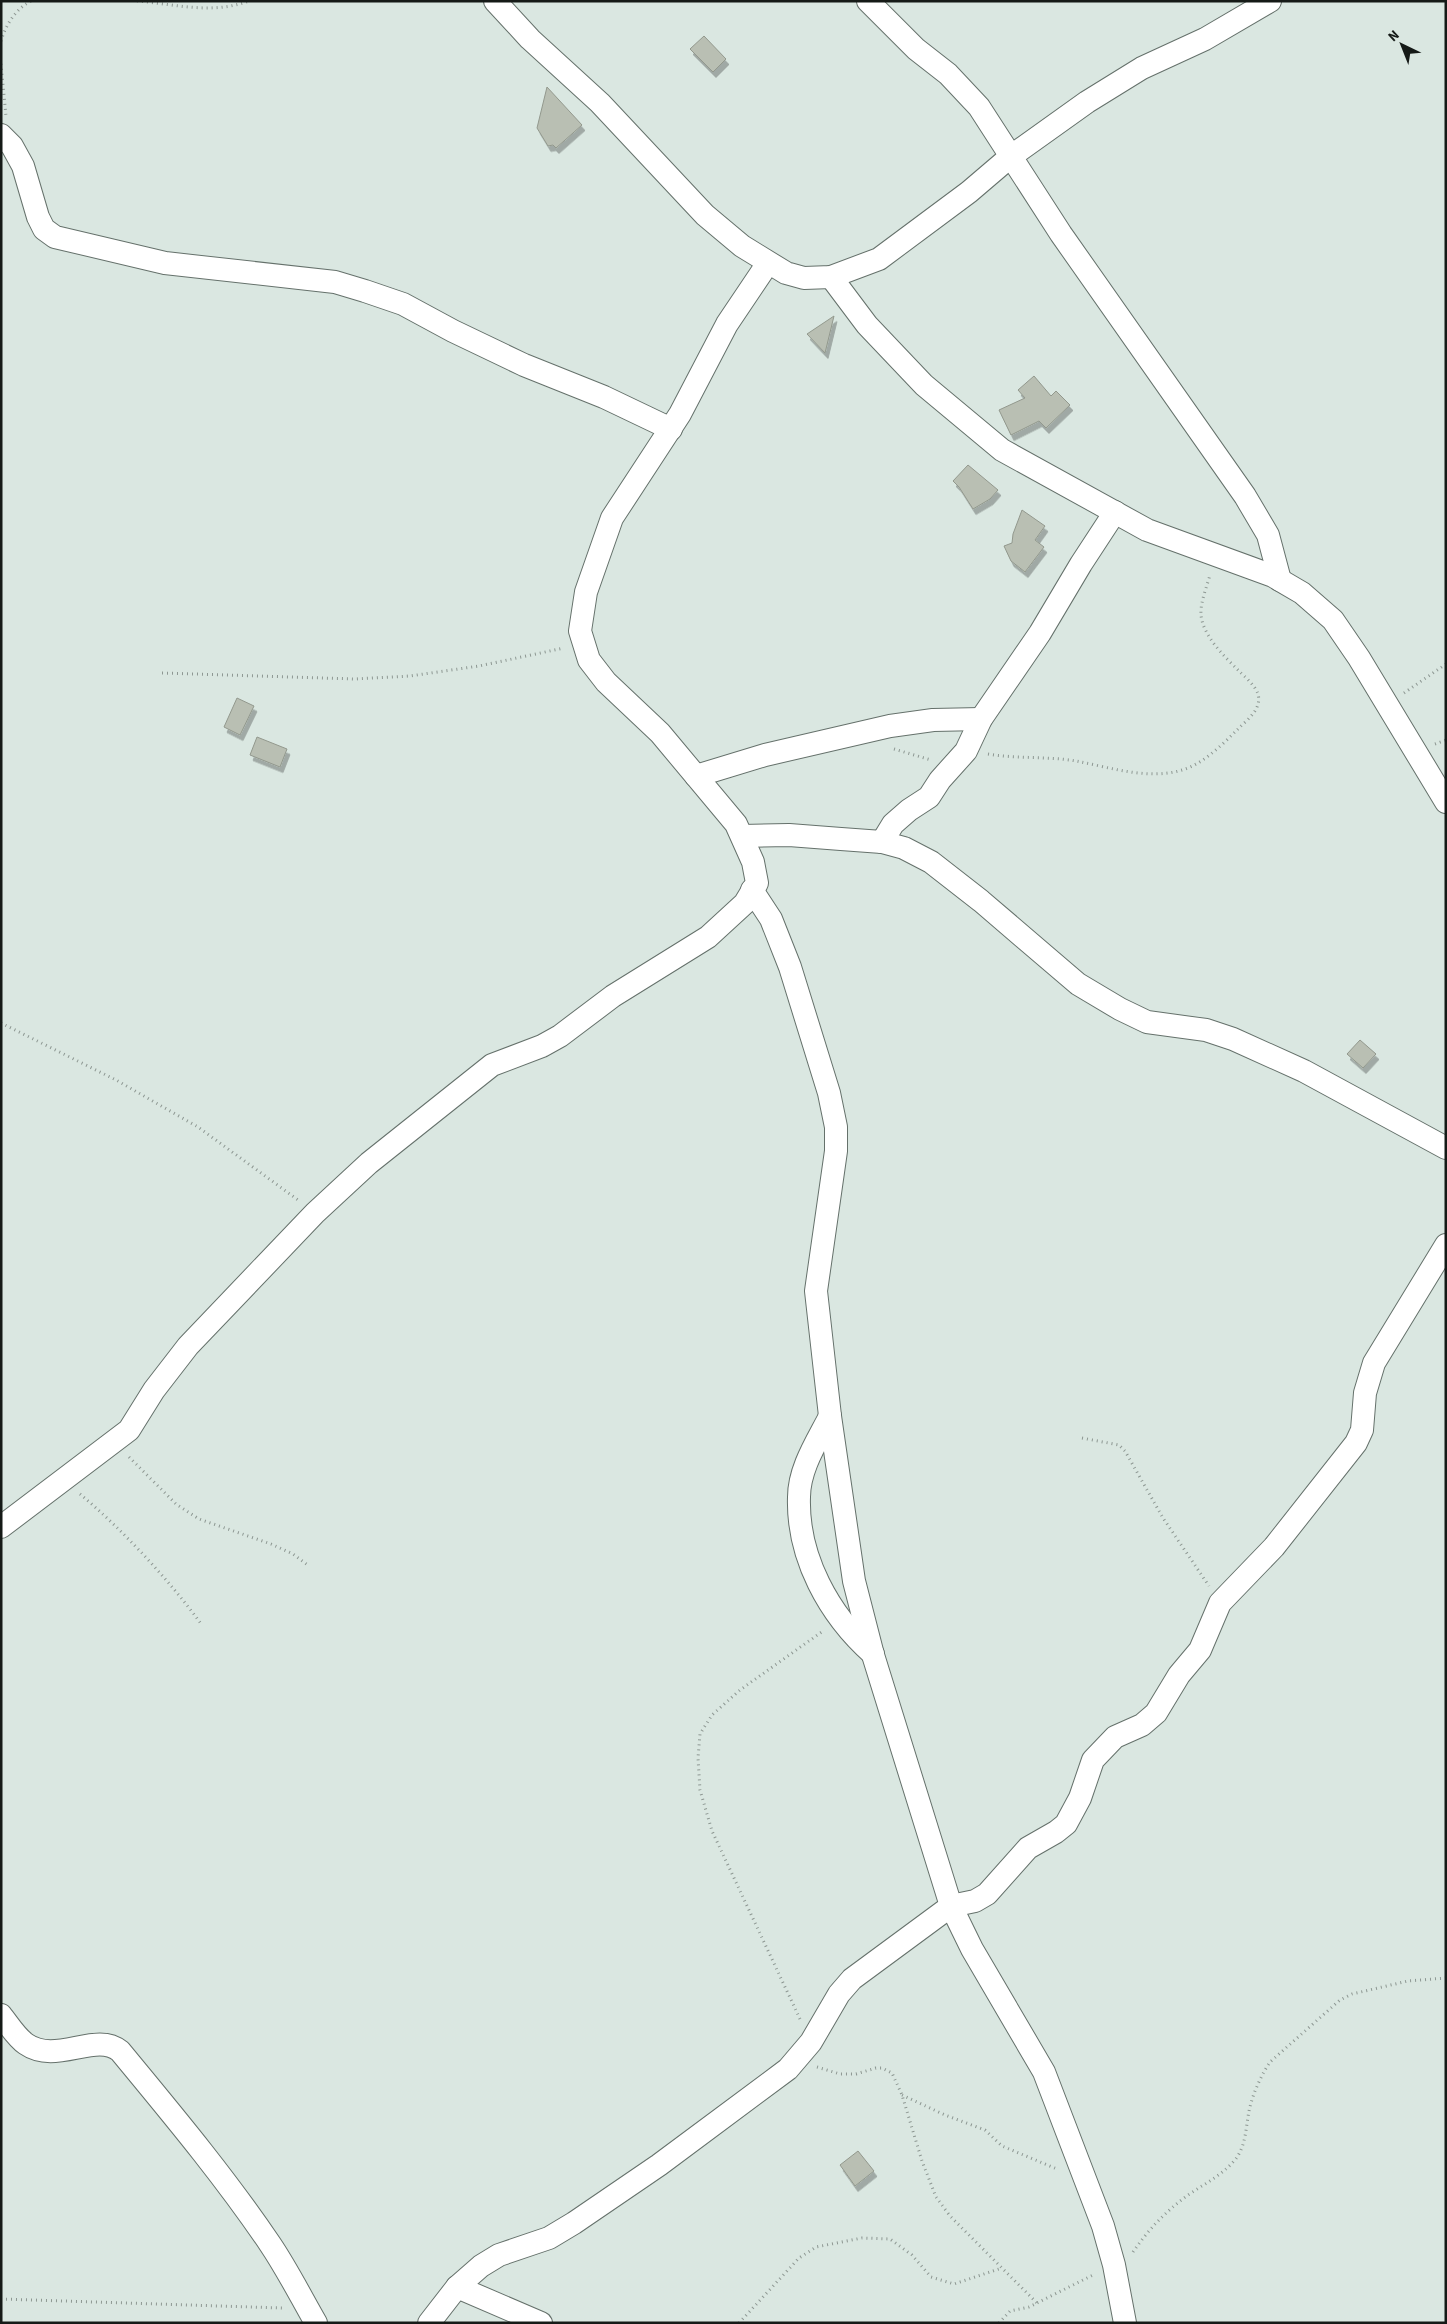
<svg xmlns="http://www.w3.org/2000/svg" width="1447" height="2324" font-family="'Source Sans 3',sans-serif">
<style>
.building{fill:#b9bfb3;stroke:#92988d;filter:url(#shadow)}
.lines{fill:none;stroke-linecap:round;stroke-linejoin:round}
.minor-casing{stroke:#65716b;stroke-width:24}
.path{stroke:#8d9792;stroke-width:3;stroke-dasharray:1 4;stroke-linecap:butt}
.minor{stroke:#fff;stroke-width:22}
</style>
<defs>
<filter id="shadow"><feDropShadow dx="3" dy="5.5" stdDeviation="0" flood-color="#0004"/></filter>
</defs>
<rect width="100%" height="100%" fill="#dae7e1"/>
<g class="building">
<polygon points="704,36 726,59 713,72 690,49"/>
<polygon points="547,87 582,125 556,148 553,145 548,146 537,128"/>
<polygon points="834,316 825,353 807,334"/>
<polygon points="1034,376 1051,396 1056,391 1070,405 1046,428 1039,421 1011,435 999,410 1025,398 1018,390"/>
<polygon points="968,465 998,490 990,499 973,509 959,487 953,481"/>
<polygon points="1022,510 1045,526 1035,540 1044,547 1025,572 1011,561 1004,546 1012,543 1013,534"/>
<polygon points="237,698 254,706 240,735 224,727"/>
<polygon points="257,737 287,749 280,767 250,755"/>
<polygon points="1360,1040 1376,1054 1363,1068 1347,1054"/>
<polygon points="858,2151 874,2171 855,2186 840,2165"/>
</g>
<g class="lines">
<defs>
<g id="minor">
<polyline points="495,1 530,39 600,103 705,215 742,246 786,273 804,278 831,277 879,259 969,192 1010,157 1087,102 1142,68 1205,39 1270,1"/>
<polyline points="868,1 916,49 948,74 979,107 1061,234 1245,496 1268,535 1280,580"/>
<polyline points="1,135 12,146 23,166 38,217 44,229 55,237 165,263 335,282 365,291 403,304 453,331 524,365 604,397 671,429"/>
<polyline points="831,277 867,325 924,385 1002,450 1147,530 1273,576 1302,593 1333,620 1359,658 1446,802"/>
<polyline points="696,776 765,755 890,726 933,720 981,719"/>
<polyline points="742,836 789,835 841,839 882,842 904,848 931,862 981,901 1078,984 1120,1009 1147,1022 1206,1030 1233,1039 1304,1071 1446,1148"/>
<polyline points="882,842 893,824 909,810 929,797 940,780 966,751 981,719 1040,633 1081,564 1115,512"/>
<polyline points="752,890 771,919 790,967 829,1093 836,1127 836,1151 816,1291 830,1416 854,1581 873,1655 951,1906 972,1949 1044,2072 1103,2226 1114,2265 1125,2323"/>
<path d="M830,1416c-12,24 -31,52 -31,81 -2,60 30,118 74,157"/>
<polyline points="1,1527 129,1430 154,1390 188,1346 315,1213 369,1163 492,1065 542,1046 560,1036 613,996 708,937 745,903 757,883 753,862 736,824 660,733 606,682 589,660 580,631 586,592 612,518 680,414 727,324 768,263"/>
<path d="M1,2015c8,10 15,22 25,29 30,21 70,-13 94,7 52,63 104,125 150,193 17,25 31,53 46,79"/>
<polyline points="457,2287 541,2323"/>
<polyline points="429,2323 457,2287 481,2266 499,2255 549,2238 574,2223 659,2165 788,2069 811,2042 839,1994 852,1979 951,1906 975,1901 987,1894 1028,1848 1056,1832 1066,1824 1080,1798 1093,1760 1115,1737 1142,1725 1156,1713 1179,1675 1200,1650 1220,1603 1274,1547 1356,1443 1362,1430 1365,1393 1374,1363 1446,1245"/>
</g>
</defs>
<use href="#minor" class="minor-casing"/>
<g class="path">
<path d="M137,1c38,3 74,14 112,0"/>
<path d="M1,41c5,-17 15,-32 30,-40"/>
<polyline points="1,64 6,116"/>
<polyline points="162,673 355,679 410,676 479,666 564,648"/>
<polyline points="1404,693 1446,664"/>
<polyline points="1435,744 1446,740"/>
<polyline points="894,749 931,760"/>
<path d="M988,754c29,5 59,2 88,7 38,7 85,24 122,2 15,-9 29,-23 41,-35 9,-9 23,-19 19,-34 -3,-9 -13,-17 -19,-23 -15,-15 -36,-35 -38,-56 -1,-12 6,-29 9,-40"/>
<polyline points="1,1023 116,1080 198,1127 298,1200"/>
<polyline points="1082,1438 1119,1445 1125,1451 1163,1518 1209,1586"/>
<polyline points="129,1457 176,1504 199,1519 271,1544 293,1554 309,1566"/>
<path d="M80,1494c43,36 89,86 122,131"/>
<polyline points="800,2019 712,1831 700,1790 698,1758 700,1734 712,1715 740,1690 823,1631"/>
<polyline points="817,2067 840,2074 856,2074 876,2068 882,2068 892,2073 902,2095 922,2161 936,2197 950,2216 1037,2303"/>
<polyline points="902,2095 945,2115 985,2130 1002,2146 1057,2169"/>
<path d="M1133,2252c15,-22 33,-41 55,-57 16,-11 33,-19 46,-34 14,-16 11,-38 17,-58 4,-14 11,-29 19,-41l70,-62 12,-6 56,-13 38,-3"/>
<polyline points="1,2299 282,2308"/>
<polyline points="739,2323 799,2258 816,2247 862,2238 890,2239 912,2255 931,2277 954,2284 1002,2268"/>
<polyline points="999,2323 1010,2311 1029,2307 1093,2275"/>
</g>
<use href="#minor" class="minor"/>
</g>
<rect width="1447" height="2324" fill="none" stroke="#151a17" stroke-width="5"/>
<g transform="translate(1402 45) rotate(317)" stroke="#dae7e1" stroke-width="4" paint-order="stroke">
<path d="M0-4L9 19L0 12L-9 19Z" fill="#151a17"/>
<text y="-8" font-size="14" font-weight="bold" text-anchor="middle" fill="#151a17">N</text>
</g>
</svg>
